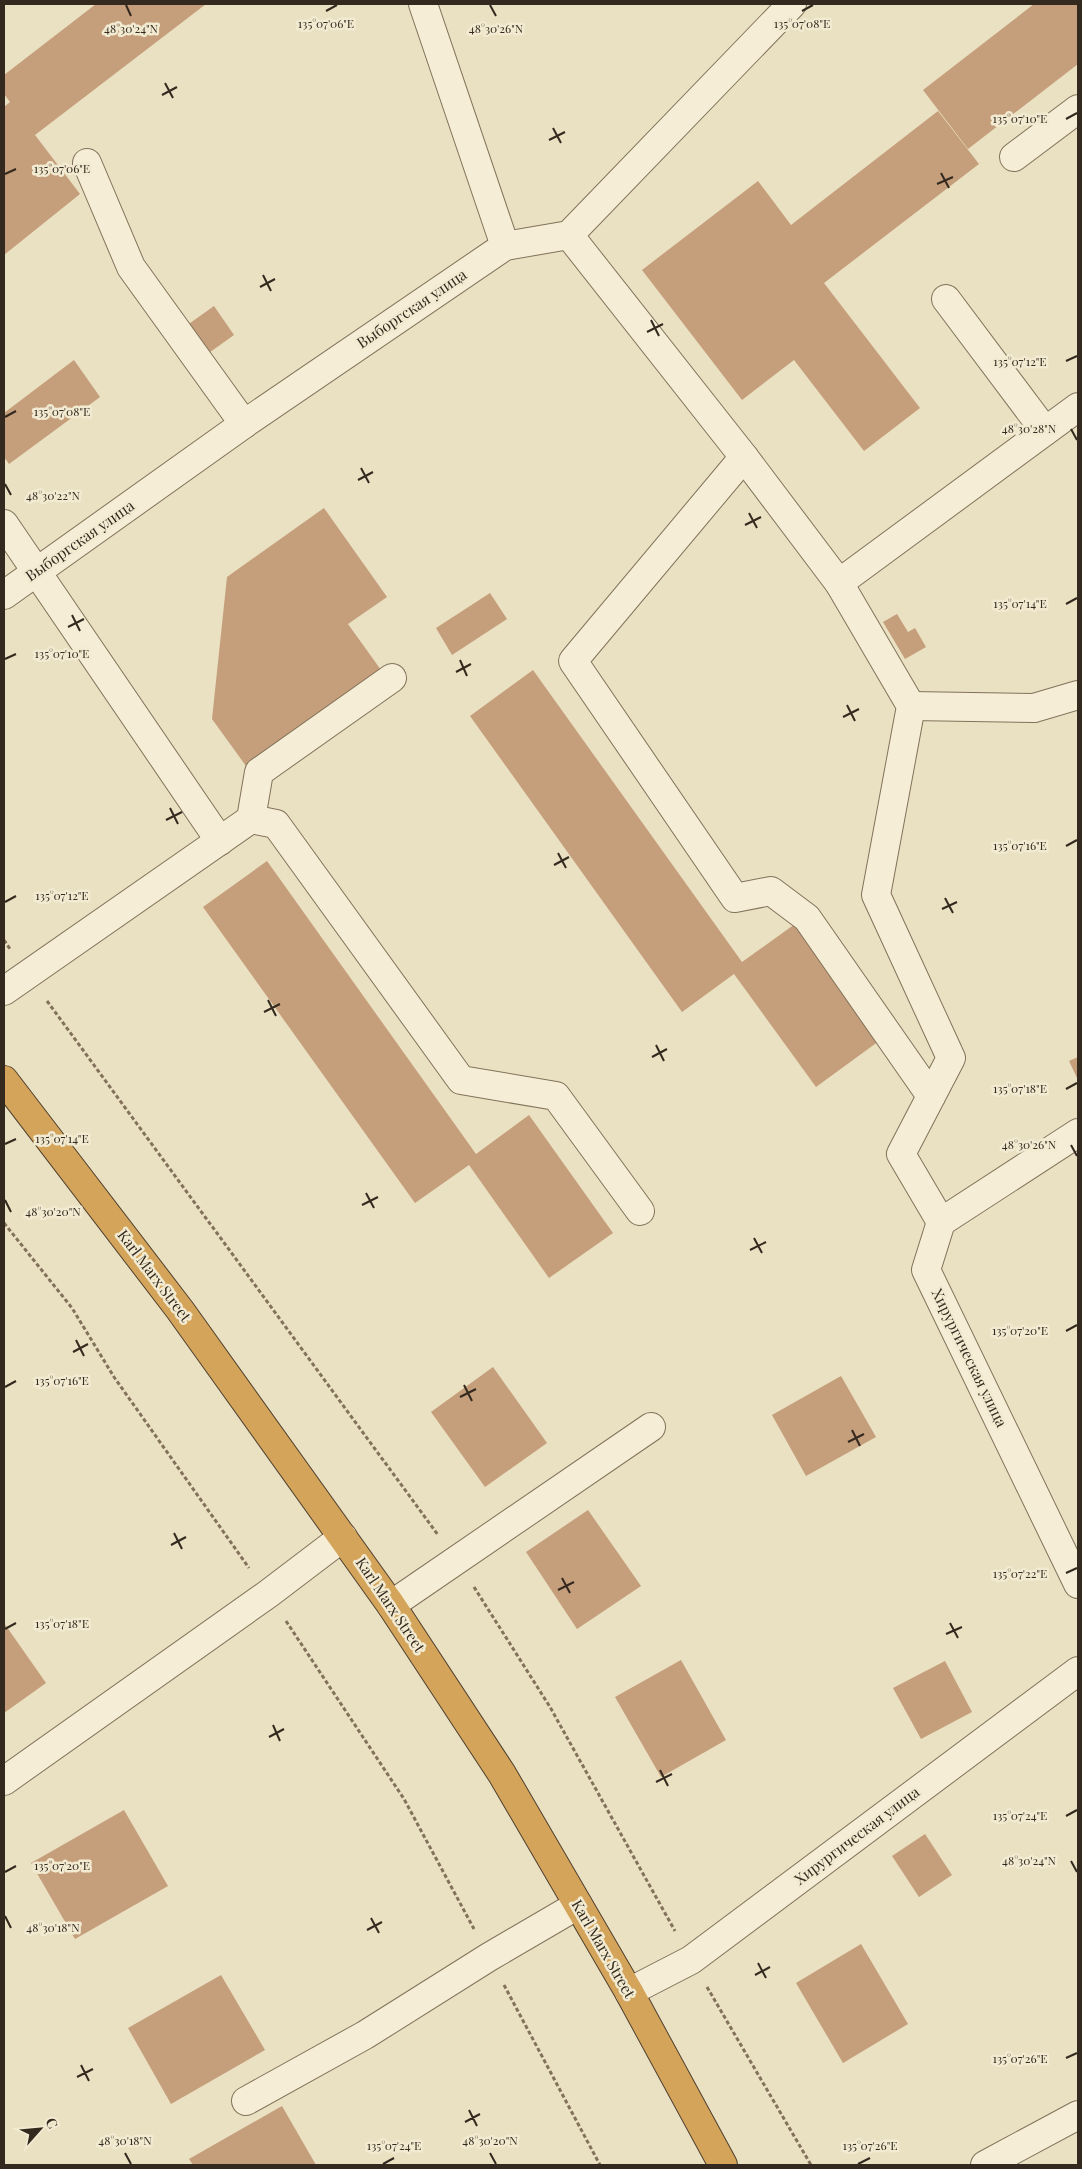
<svg xmlns="http://www.w3.org/2000/svg" width="1082" height="2169" font-family="'Playfair Display',serif">
<style>
.building{fill:#c59e7b}
.lines{fill:none;stroke-linecap:round;stroke-linejoin:round}
.minor-casing{stroke:#82725b;stroke-width:30}
.highway-casing{stroke:#50402f;stroke-width:30}
.path{stroke:#82725b;stroke-width:3;stroke-dasharray:4 2.5;stroke-linecap:butt}
.minor{stroke:#f5edd5;stroke-width:28}
.highway{stroke:#d3a459;stroke-width:28}
.ticks{fill:none;stroke:#33291e;stroke-width:2}
.labels{text-anchor:middle;stroke-width:5;stroke-linejoin:round;paint-order:stroke}
.street-label{font-size:15px;fill:#33291e;stroke:#f2ead1}
.ticks-label{font-size:12px;text-anchor:middle;fill:#33291e;stroke:#f2ead1;stroke-width:5;stroke-linejoin:round;paint-order:stroke}
</style>
<rect width="100%" height="100%" fill="#eae0c2"/>
<g class="building">
<polygon points="96,4 206,4 35,135 80,194 4,255 4,107 10,102 4,94 4,75"/>
<polygon points="1034,4 1078,4 1078,64 968,149 923,90"/>
<polygon points="938,111 979,164 824,283 920,408 864,451 794,360 742,400 642,270 758,181 791,225"/>
<polygon points="214,306 234,335 206,355 186,326"/>
<polygon points="74,360 100,397 9,464 4,457 4,413"/>
<polygon points="324,508 387,597 348,624 381,670 246,766 212,719 227,577"/>
<polygon points="490,593 507,619 452,655 436,628"/>
<polygon points="897,614 908,632 915,628 926,647 905,659 883,622"/>
<polygon points="533,670 742,962 795,924 879,1041 816,1087 734,974 682,1012 470,716"/>
<polygon points="267,861 476,1154 529,1115 613,1233 549,1278 469,1165 415,1203 203,907"/>
<polygon points="1078,1057 1078,1080 1069,1061"/>
<polygon points="493,1367 547,1443 485,1487 431,1412"/>
<polygon points="841,1376 876,1437 806,1476 772,1415"/>
<polygon points="588,1510 641,1586 577,1629 526,1552"/>
<polygon points="4,1623 46,1683 4,1713"/>
<polygon points="681,1660 726,1740 661,1777 615,1697"/>
<polygon points="945,1661 972,1712 921,1739 893,1688"/>
<polygon points="124,1810 168,1886 75,1939 31,1863"/>
<polygon points="925,1834 952,1875 919,1897 892,1856"/>
<polygon points="861,1944 908,2024 843,2063 796,1983"/>
<polygon points="221,1975 265,2050 171,2104 128,2028"/>
<polygon points="282,2106 316,2165 193,2165 189,2159"/>
</g>
<g class="lines">
<defs>
<g id="minor">
<polyline points="423,4 505,246"/>
<polyline points="1014,157 1078,109"/>
<polyline points="87,163 131,267 244,424"/>
<polyline points="569,235 744,457 839,583 1078,407"/>
<polyline points="946,299 1045,431"/>
<polyline points="744,457 573,661 735,898 771,891 807,918 931,1096"/>
<polyline points="4,524 220,841"/>
<polyline points="839,583 911,706 876,895 951,1058 901,1154 941,1222"/>
<polyline points="4,595 244,424 505,246 569,235 792,4"/>
<polyline points="911,706 1034,708 1078,695"/>
<polyline points="251,819 276,824 461,1080 556,1096 640,1211"/>
<polyline points="4,991 251,819 259,772 392,678"/>
<polyline points="1078,1133 941,1222 926,1270 1078,1584"/>
<polyline points="391,1605 651,1427"/>
<polyline points="4,1781 268,1594 343,1537"/>
<polyline points="629,1992 691,1960 1078,1671"/>
<polyline points="246,2101 365,2035 489,1957 578,1905"/>
<polyline points="985,2165 1078,2115"/>
</g>
<polyline id="highway" points="4,1080 180,1310 391,1605 502,1774 629,1992 723,2165"/>
</defs>
<use href="#minor" class="minor-casing"/>
<use href="#highway" class="highway-casing"/>
<g class="path">
<polyline points="4,940 10,949"/>
<polyline points="47,1001 438,1535"/>
<polyline points="4,1223 72,1308 114,1377 249,1568"/>
<polyline points="474,1587 550,1707 675,1931"/>
<polyline points="286,1621 404,1799 474,1929"/>
<polyline points="504,1985 600,2165"/>
<polyline points="707,1987 811,2165"/>
</g>
<use href="#minor" class="minor"/>
<use href="#highway" class="highway"/>
</g>
<path class="ticks" d="M126,5l5,11M490,5l6,11M326,11l11,-6M802,11l11,-6M165,83l8,15M162,95l15,-8M1066,119l11,-6M553,128l8,15M549,140l16,-8M941,173l8,15M5,174l11,-5M937,184l16,-7M263,275l8,16M260,287l15,-8M651,320l8,16M647,332l16,-8M1066,361l11,-5M5,417l11,-6M1071,429l6,11M361,468l8,15M358,480l15,-8M5,484l6,11M749,513l8,15M745,525l16,-8M1066,604l11,-6M72,615l8,16M68,627l16,-8M5,659l11,-5M460,660l7,16M456,672l15,-8M847,705l8,16M843,717l16,-8M170,808l8,16M166,820l16,-8M1066,846l11,-6M558,853l8,15M554,865l15,-8M945,898l8,15M5,902l11,-6M942,909l15,-7M268,1000l8,16M264,1012l16,-8M656,1045l8,16M652,1057l15,-8M1066,1089l11,-6M5,1144l11,-5M1071,1145l6,11M366,1193l8,15M5,1200l6,12M362,1205l16,-8M754,1238l8,15M750,1250l16,-8M1066,1331l11,-6M76,1340l8,16M73,1352l15,-8M464,1385l8,16M5,1387l11,-6M460,1397l16,-8M852,1430l8,16M848,1442l16,-8M174,1533l8,16M171,1545l15,-8M1066,1573l11,-5M562,1578l8,15M558,1590l16,-8M950,1623l8,15M5,1629l11,-6M946,1634l16,-7M273,1725l7,16M269,1737l15,-8M660,1770l8,16M656,1782l16,-8M1066,1816l11,-6M1071,1861l6,11M5,1872l11,-6M5,1916l6,12M371,1918l8,15M367,1930l15,-8M758,1963l8,15M755,1975l15,-8M1066,2058l11,-5M81,2065l8,16M77,2077l16,-8M469,2110l8,16M465,2122l15,-8M125,2153l6,11M490,2153l6,11M383,2164l11,-6M858,2164l12,-6"/>
<g class="labels">
<g class="street-label">
<text transform="translate(412 309) rotate(-34)" y="5">Выборгская улица</text>
<text transform="translate(80 541) rotate(-35)" y="5">Выборгская улица</text>
<text transform="translate(154 1276) rotate(53)" y="5">Karl Marx Street</text>
<text transform="translate(969 1358) rotate(64)" y="5">Хирургическая улица</text>
<text transform="translate(390 1605) rotate(56)" y="5">Karl Marx Street</text>
<text transform="translate(857 1836) rotate(-37)" y="5">Хирургическая улица</text>
<text transform="translate(603 1949) rotate(60)" y="5">Karl Marx Street</text>
</g>
</g>
<g class="ticks-label">
<text x="326" y="28">135°07'06"E</text>
<text x="802" y="28">135°07'08"E</text>
<text x="131" y="33">48°30'24"N</text>
<text x="496" y="33">48°30'26"N</text>
<text x="1020" y="123">135°07'10"E</text>
<text x="62" y="173">135°07'06"E</text>
<text x="1020" y="366">135°07'12"E</text>
<text x="62" y="416">135°07'08"E</text>
<text x="1029" y="433">48°30'28"N</text>
<text x="53" y="500">48°30'22"N</text>
<text x="1020" y="608">135°07'14"E</text>
<text x="62" y="658">135°07'10"E</text>
<text x="1020" y="850">135°07'16"E</text>
<text x="62" y="900">135°07'12"E</text>
<text x="1020" y="1093">135°07'18"E</text>
<text x="62" y="1143">135°07'14"E</text>
<text x="1029" y="1149">48°30'26"N</text>
<text x="53" y="1216">48°30'20"N</text>
<text x="1020" y="1335">135°07'20"E</text>
<text x="62" y="1385">135°07'16"E</text>
<text x="1020" y="1578">135°07'22"E</text>
<text x="62" y="1628">135°07'18"E</text>
<text x="1020" y="1820">135°07'24"E</text>
<text x="1029" y="1865">48°30'24"N</text>
<text x="62" y="1870">135°07'20"E</text>
<text x="53" y="1932">48°30'18"N</text>
<text x="1020" y="2063">135°07'26"E</text>
<text x="125" y="2145">48°30'18"N</text>
<text x="490" y="2145">48°30'20"N</text>
<text x="394" y="2150">135°07'24"E</text>
<text x="870" y="2150">135°07'26"E</text>
</g>
<rect width="1082" height="2169" fill="none" stroke="#33291e" stroke-width="10"/>
<g transform="translate(40 2129) rotate(63)" stroke="#f2ead1" stroke-width="4" paint-order="stroke">
<path d="M0-4L9 19L0 12L-9 19Z" fill="#33291e"/>
<text y="-8" font-size="14" font-weight="bold" text-anchor="middle" fill="#33291e">С</text>
</g>
</svg>
